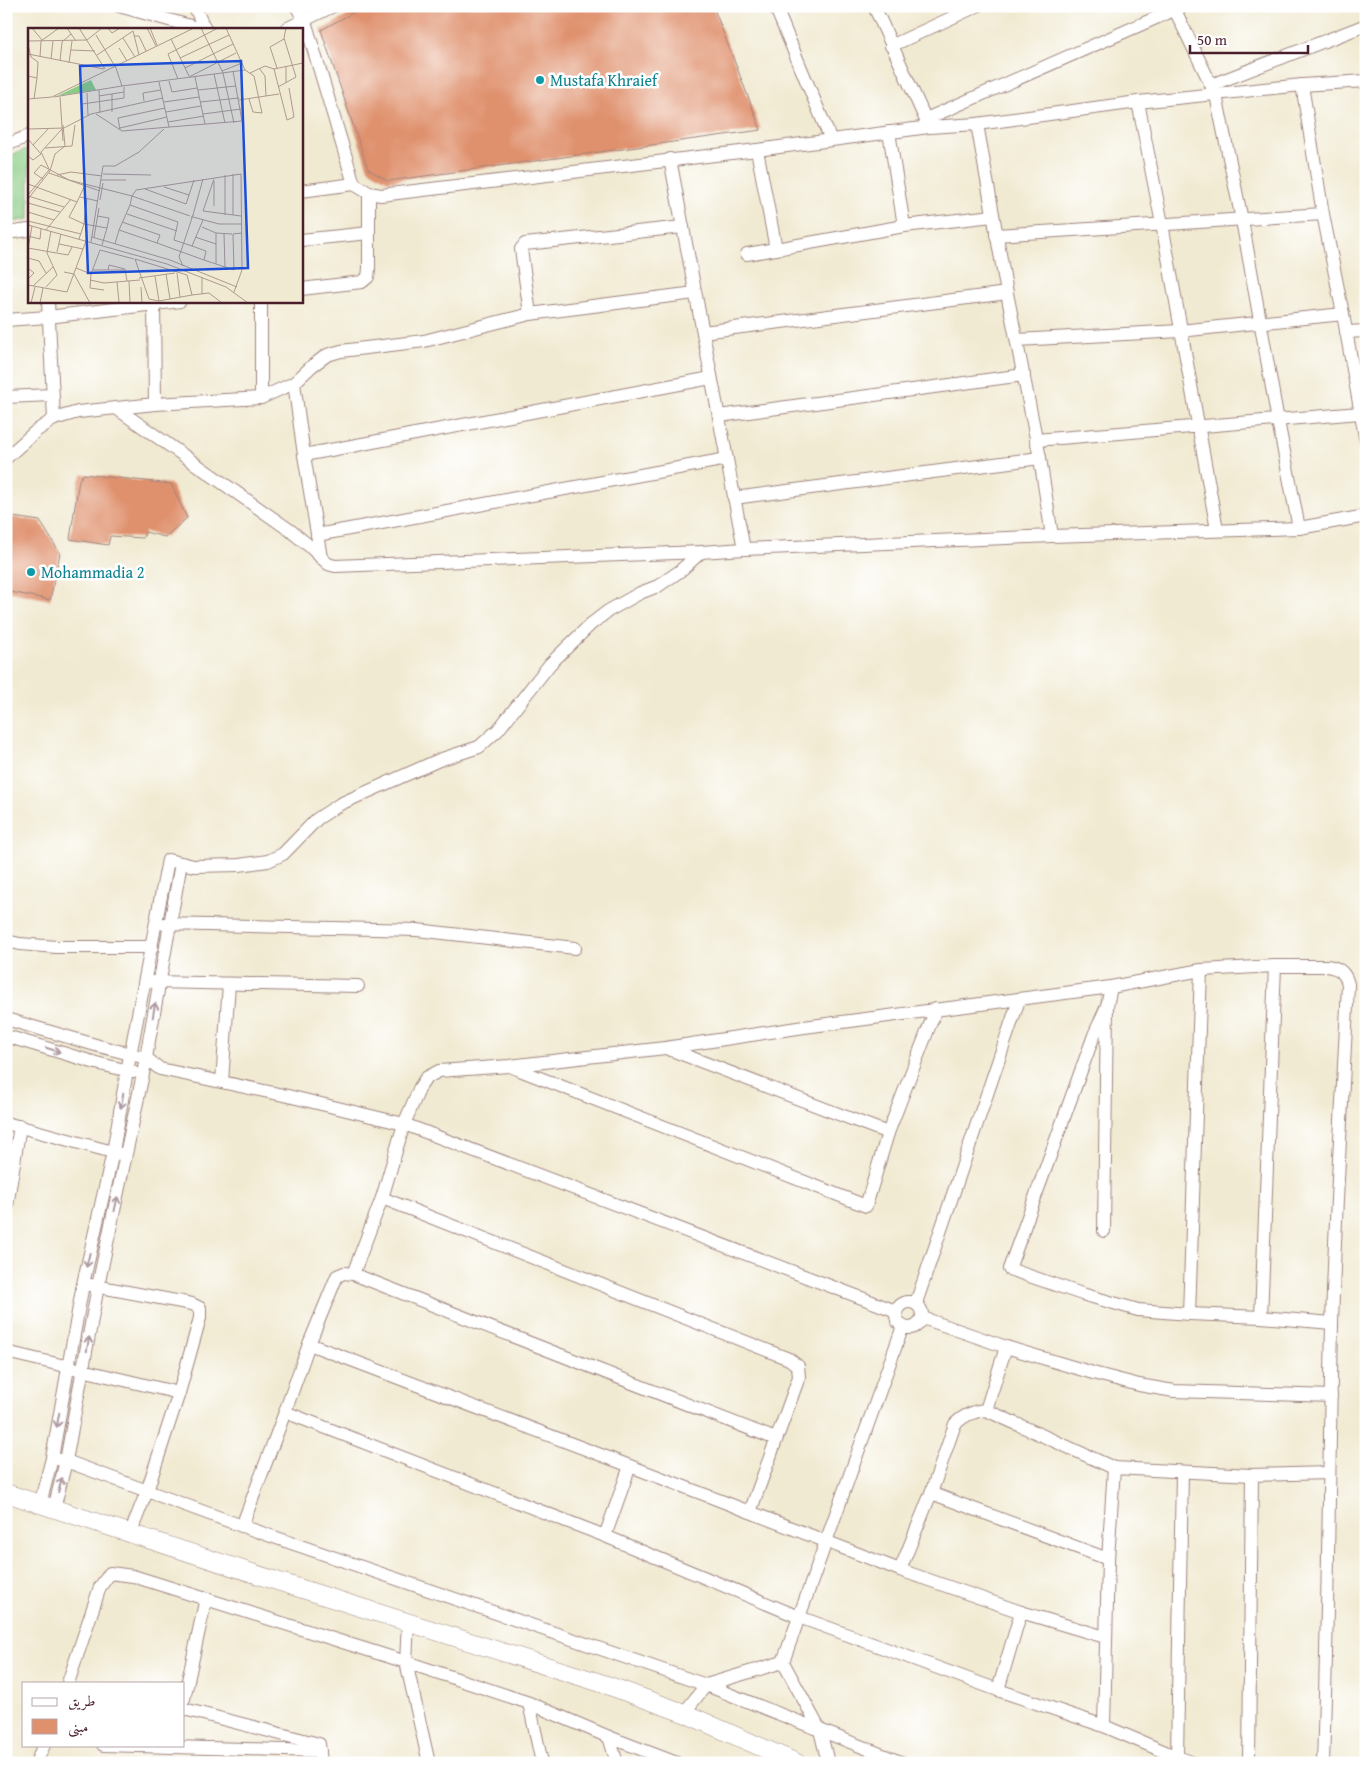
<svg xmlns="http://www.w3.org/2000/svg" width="1372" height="1769" font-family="'Gentium Book Plus',Amiri,serif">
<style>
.green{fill:#8acc84;stroke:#6a7658}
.building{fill:#df906c}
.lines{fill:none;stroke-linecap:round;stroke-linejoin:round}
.street-casing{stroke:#9e847e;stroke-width:14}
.secondary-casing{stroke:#9e847e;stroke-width:19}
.street{stroke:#fff;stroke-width:12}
.secondary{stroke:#fff;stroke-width:18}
.oneway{stroke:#ae9aa0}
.culture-dot{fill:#0f9aa8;stroke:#fff;stroke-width:2}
.labels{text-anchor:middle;stroke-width:5;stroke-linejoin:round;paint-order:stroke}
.culture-label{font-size:16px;fill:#0d838f;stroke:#fff;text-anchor:start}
.inset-road{fill:none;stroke:#ae998f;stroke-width:1}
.view{fill:#1d4ed8;fill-opacity:0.15;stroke:#1d4ed8;stroke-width:2.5}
.inset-edge{fill:none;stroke:#4a1f2b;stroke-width:2.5}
</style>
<rect width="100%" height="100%" fill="#fff"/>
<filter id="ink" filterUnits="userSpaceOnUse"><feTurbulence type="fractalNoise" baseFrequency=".02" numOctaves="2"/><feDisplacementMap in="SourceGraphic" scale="10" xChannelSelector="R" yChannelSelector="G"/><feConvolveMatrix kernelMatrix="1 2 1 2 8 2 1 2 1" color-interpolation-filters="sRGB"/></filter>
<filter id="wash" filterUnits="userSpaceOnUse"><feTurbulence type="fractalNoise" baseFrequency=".0096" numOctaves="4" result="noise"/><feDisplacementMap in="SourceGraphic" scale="20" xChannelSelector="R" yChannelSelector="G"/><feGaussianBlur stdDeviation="1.12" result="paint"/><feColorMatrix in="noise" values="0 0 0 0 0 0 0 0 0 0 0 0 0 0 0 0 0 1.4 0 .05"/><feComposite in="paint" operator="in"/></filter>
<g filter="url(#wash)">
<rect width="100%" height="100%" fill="#f1ead2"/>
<polygon class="green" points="29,148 29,219 6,223 6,157"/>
<g id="blocks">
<g class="building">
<polygon points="365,6 713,6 761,130 388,181 368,169 321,30"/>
<polygon points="83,474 171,484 187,518 165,537 145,532 143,538 110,536 108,545 70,539 79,480"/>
<polygon points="6,516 40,521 60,553 50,600 6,591"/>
</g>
</g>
</g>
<g filter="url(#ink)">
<use href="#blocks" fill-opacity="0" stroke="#9e847e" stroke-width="1"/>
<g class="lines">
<defs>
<g id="street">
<polyline points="119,6 201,29"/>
<polyline points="194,6 205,29"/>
<polyline points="296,6 305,21 354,184 301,191"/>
<polyline points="775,6 831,140"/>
<polyline points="874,6 929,127"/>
<polyline points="1173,6 1216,95 1242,220 1278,421 1299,528"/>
<polyline points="286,29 333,6"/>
<polyline points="891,46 977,6"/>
<polyline points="1211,85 1366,25"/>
<polyline points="1302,85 1323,214 1343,314 1366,442"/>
<polyline points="1138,102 1162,224 1217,530"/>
<polyline points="926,119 1183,6"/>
<polyline points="977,124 1007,293 1040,458 1052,536"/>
<polyline points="889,132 904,226"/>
<polyline points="6,145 29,136"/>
<polyline points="757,150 776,249 904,226 993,216"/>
<polyline points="670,159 744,549"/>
<polyline points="354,184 369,193 381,195 757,150 929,127 977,124 1138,102 1302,85 1366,81"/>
<polyline points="6,233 29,230"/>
<polyline points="996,235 1323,214"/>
<polyline points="301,240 369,233"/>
<polyline points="747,254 776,249"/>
<polyline points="301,289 362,282 368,277 369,269 369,193"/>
<polyline points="48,301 54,419"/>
<polyline points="154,301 155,404"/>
<polyline points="261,301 261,398"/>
<polyline points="530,314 521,249 525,244 683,227"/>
<polyline points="6,320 48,317 180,301"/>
<polyline points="703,332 1007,293"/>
<polyline points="1346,332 1366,331"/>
<polyline points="1017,340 1180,331 1343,314"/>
<polyline points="294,383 304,455"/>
<polyline points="6,397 52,395"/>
<polyline points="116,408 291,531 308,545 328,564 335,566 701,552 744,549 1052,536 1299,528 1366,516"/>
<polyline points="719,416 1024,375"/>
<polyline points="1036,440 1360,413"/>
<polyline points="6,458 36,431 54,419 78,412 155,404 261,398 294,383 312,366 327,355 341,351 424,341 530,314 695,293"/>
<polyline points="734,498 1040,458"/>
<polyline points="317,535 727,459"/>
<polyline points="321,558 304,455 711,378"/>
<polyline points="164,924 417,930 575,948"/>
<polyline points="6,941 20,944 56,947 152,947"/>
<polyline points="152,982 358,986"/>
<polyline points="1107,1006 1094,1035 1009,1269 1082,1294 1138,1310 1189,1314 1261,1317 1332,1323"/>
<path d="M6,1019l93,27 47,12 14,11 128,27 116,28 16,-37 6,-9 13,-7 70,-5 156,-18 139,-21 307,-40 90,-17 74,-4h52c12,2 18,6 21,18 -5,113 -13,227 -16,340 -3,146 -4,293 -9,439"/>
<polyline points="6,1036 96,1063 133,1072"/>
<polyline points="666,1048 888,1133"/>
<polyline points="512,1067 866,1206 888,1133 936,1009"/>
<polyline points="222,1082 229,984"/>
<polyline points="6,1123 120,1154"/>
<polyline points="382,1198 404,1124 896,1311"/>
<polyline points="6,1212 20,1126"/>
<polyline points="1104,1231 1107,1006 1111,987"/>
<polyline points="353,1274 776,1439"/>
<circle cx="909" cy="1315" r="13"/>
<polyline points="916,1303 1019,1000"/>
<polyline points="1189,1314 1201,970"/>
<polyline points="1261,1317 1275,966"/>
<polyline points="923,1318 1006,1347 1093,1373 1139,1385 1174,1391 1331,1396"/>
<path d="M1006,1347l-20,63c-13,1 -22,5 -31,14l-24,69 -31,77 121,42 -23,78 106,36 73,31"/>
<polyline points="6,1352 179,1393 200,1318 200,1308 192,1304 90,1285"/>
<polyline points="986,1410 1114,1468"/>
<polyline points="285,1412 309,1344 337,1276 344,1273 353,1274 382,1198 789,1359 798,1366 799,1377 750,1512 900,1570"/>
<polyline points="52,1458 66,1461 242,1526 706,1685 903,1763"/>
<polyline points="630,1466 750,1512"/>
<polyline points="1182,1472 1177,1757 1194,1763"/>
<polyline points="931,1493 1108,1559"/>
<polyline points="40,1504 52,1458 83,1284 113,1152 127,1071 168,860 194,866 239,865 268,861 283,854 317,819 340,804 439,760 479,747 498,730 550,664 591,624 608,611 640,593 658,586 680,571 701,552"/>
<polyline points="54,1509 66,1461 98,1286 143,1074 181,863"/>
<polyline points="242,1526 285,1412 605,1536 630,1466 309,1344"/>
<polyline points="130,1534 147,1491 179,1393"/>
<polyline points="605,1536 799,1617 998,1690"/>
<polyline points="1021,1612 1105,1637"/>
<polyline points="406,1662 529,1703 609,1737 677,1763"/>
<polyline points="406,1662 429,1763"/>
<polyline points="68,1683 100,1587 110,1573 133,1576 406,1662 408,1622"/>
<polyline points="184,1699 206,1598"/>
<polyline points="529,1703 542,1763"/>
<polyline points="184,1709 319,1744 321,1763"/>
<polyline points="684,1713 706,1685 783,1662"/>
<polyline points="1104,1726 1108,1559 1114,1468 1252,1475"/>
<polyline points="609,1737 617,1763"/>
<polyline points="103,1745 173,1747 173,1745"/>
<polyline points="173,1747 320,1751"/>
<polyline points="36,1763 44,1745"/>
<polyline points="828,1763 820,1730 783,1662 903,1326"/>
<polyline points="1249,1763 1252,1475 1329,1473"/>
</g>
<polyline id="secondary" points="6,1493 280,1582 607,1685 684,1713 797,1763"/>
</defs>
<use href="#street" class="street-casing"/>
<use href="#secondary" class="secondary-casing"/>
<use href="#street" class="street"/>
<use href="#secondary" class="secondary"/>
</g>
<defs><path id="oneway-shaft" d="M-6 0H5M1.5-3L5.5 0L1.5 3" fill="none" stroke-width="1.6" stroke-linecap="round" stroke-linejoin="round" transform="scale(1.25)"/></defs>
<g class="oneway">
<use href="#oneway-shaft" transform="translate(154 1010) rotate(-80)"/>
<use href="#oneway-shaft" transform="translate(53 1050) rotate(17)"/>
<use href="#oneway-shaft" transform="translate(122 1101) rotate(100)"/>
<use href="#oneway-shaft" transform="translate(116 1204) rotate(-78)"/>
<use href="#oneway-shaft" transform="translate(88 1260) rotate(103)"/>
<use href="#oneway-shaft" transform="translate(88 1344) rotate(-80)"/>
<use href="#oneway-shaft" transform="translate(58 1420) rotate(100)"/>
<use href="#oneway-shaft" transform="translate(60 1485) rotate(-76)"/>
</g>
</g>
<g class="culture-dot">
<circle cx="540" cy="80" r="5"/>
<circle cx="31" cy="572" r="5"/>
</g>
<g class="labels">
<g class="culture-label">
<text x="550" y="86">Mustafa Khraief</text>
<text x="41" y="578">Mohammadia 2</text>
</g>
</g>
<g transform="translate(28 28)">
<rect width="275" height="275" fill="#f1ead2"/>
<path d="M63,52l5,10 -39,6z" fill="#8acc84"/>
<path class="inset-road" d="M4,0l10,12M39,0l9,13M51,0l26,41M80,0l4,5 8,-5M119,0l9,18M122,0l7,17M173,0l22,45 11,50M198,0l19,42M106,8h5l7,15M95,10l12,19M143,11l18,37M0,13l59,-1 15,-12M0,16l3,13 7,5 -1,16M91,20l8,13M43,22l24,1M0,26l76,15M69,27l36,-24 6,24M12,29l1,-16 18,-13M152,30l49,-23M23,31l2,-18M32,33l2,-19 9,-8M41,35l3,-22M258,38v17M157,40l48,-24M231,40l6,8 1,20M249,40l-7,-21 14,-8M246,41l13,51 7,-3 -5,-29M194,43l20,-8M222,45l15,-7 9,3 29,-6M186,46l11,49M0,48l9,2 -3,21M161,49l47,-24M167,49l10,47M150,51l-10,-25 50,-26M141,53l3,11 25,-4M131,54l10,45M94,58l123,-16 9,6 8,37 -9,-1 -4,-13M250,59l18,-10 -12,-39 2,-10M71,62l1,23M170,62l38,-4M59,65l1,22M84,66v18M71,68l25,-4M26,69l68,-11 -6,-18 -20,-33M32,69l3,44M0,71l24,-2 142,-69M211,72l40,-6M116,73l-1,-8 18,-3M136,74l35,-5M172,74l39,-4M54,76l42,-6v-11M138,84l35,-6M68,86l26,17 120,-10 -9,-50M175,86l38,-5M140,94l36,-6M92,100l47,-11M0,101l36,-1 27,-14 72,-16M92,102l-2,-12 47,-10M0,111l13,15 -8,6 -5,-4M5,117l16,-17M17,120l27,-2 3,-21M21,141l-8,-17 21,-23M21,145l51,18M75,146l48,1M29,147l14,-3 31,4M15,151l-9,-6 7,-8 28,15 63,16 4,-6 105,-16 1,96 -8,22M186,151l-11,32 38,5M73,152h25M186,153v25M0,156l49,18 -8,15 15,7 3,-26M136,159l25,8M117,161l41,15 8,-24M0,167l21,-25M0,168l36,11M52,169l18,4M0,171l22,-28 5,-17 10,-8 -2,-21M72,172l3,-17M49,174l7,-15M0,175l32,9M102,177l2,-9 58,20M0,184l26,8M99,186l50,17M165,187l10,-36M197,187v-40M205,187v-41M165,189l26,7h22M175,192l-11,26 14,5 -2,9 21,7M0,193l53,13M0,197l139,39 59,23 22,16M174,199l14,6M18,202l25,-31M91,202l11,-25 48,17 -4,18 18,6M196,206l1,33 9,3 -1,-36 9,-1M0,208l12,3 1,-10M64,209l78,23 67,27M66,209l5,-29M167,209l21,7M51,211l5,-15 23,4 2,-10 -12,-2M63,214l12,-76h12l24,-14 25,-23M129,215l47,17M31,216l24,5M87,216l4,-14 38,13 3,-8 -38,-13M74,217l5,-17M0,220l40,7 4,-8M0,221l4,-23M29,224l4,-18M0,230l11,3 7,12M107,231l52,16 5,20 -33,6 -10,-2zM188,236v-31l16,1M155,238l-4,-9 14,-42 -2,3M0,240l6,5 -6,6M48,240l15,6M65,242h15l1,-5 16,4 2,12M80,242h16M36,244l10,2 16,29M149,245l3,24M138,246l4,25M127,248l4,25M174,249v17M111,250l36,-5M62,252l14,3 36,-3M101,253l1,21M89,254l2,20M0,257l39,7 19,-51M5,258l20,-19M18,259l11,-12 -10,-22 4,-22M113,259l1,16M76,262l-14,-2 1,-14 9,-24 34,9M164,267l17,-2 13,10M3,275l4,-16M12,275l3,-15"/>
<path class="view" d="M213,33l7,207 -160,5 -8,-207z"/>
<rect width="275" height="275" class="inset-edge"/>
</g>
<rect width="1372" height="1769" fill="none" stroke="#fff" stroke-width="25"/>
<rect x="22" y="1682" width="162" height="65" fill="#ffffff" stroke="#b7a5aa"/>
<rect x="32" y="1698" width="25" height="8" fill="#ffffff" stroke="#b7a5aa"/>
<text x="68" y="1706" font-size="15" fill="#4a1f2b">طريق</text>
<rect x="32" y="1719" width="25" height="15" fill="#df906c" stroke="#b7a5aa"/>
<text x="68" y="1732" font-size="15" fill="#4a1f2b">مبنى</text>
<path d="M1190 45v8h118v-8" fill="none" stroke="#4a1f2b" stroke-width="2.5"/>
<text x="1197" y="45" font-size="15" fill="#4a1f2b" stroke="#ffffff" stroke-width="4" paint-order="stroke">50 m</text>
</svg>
